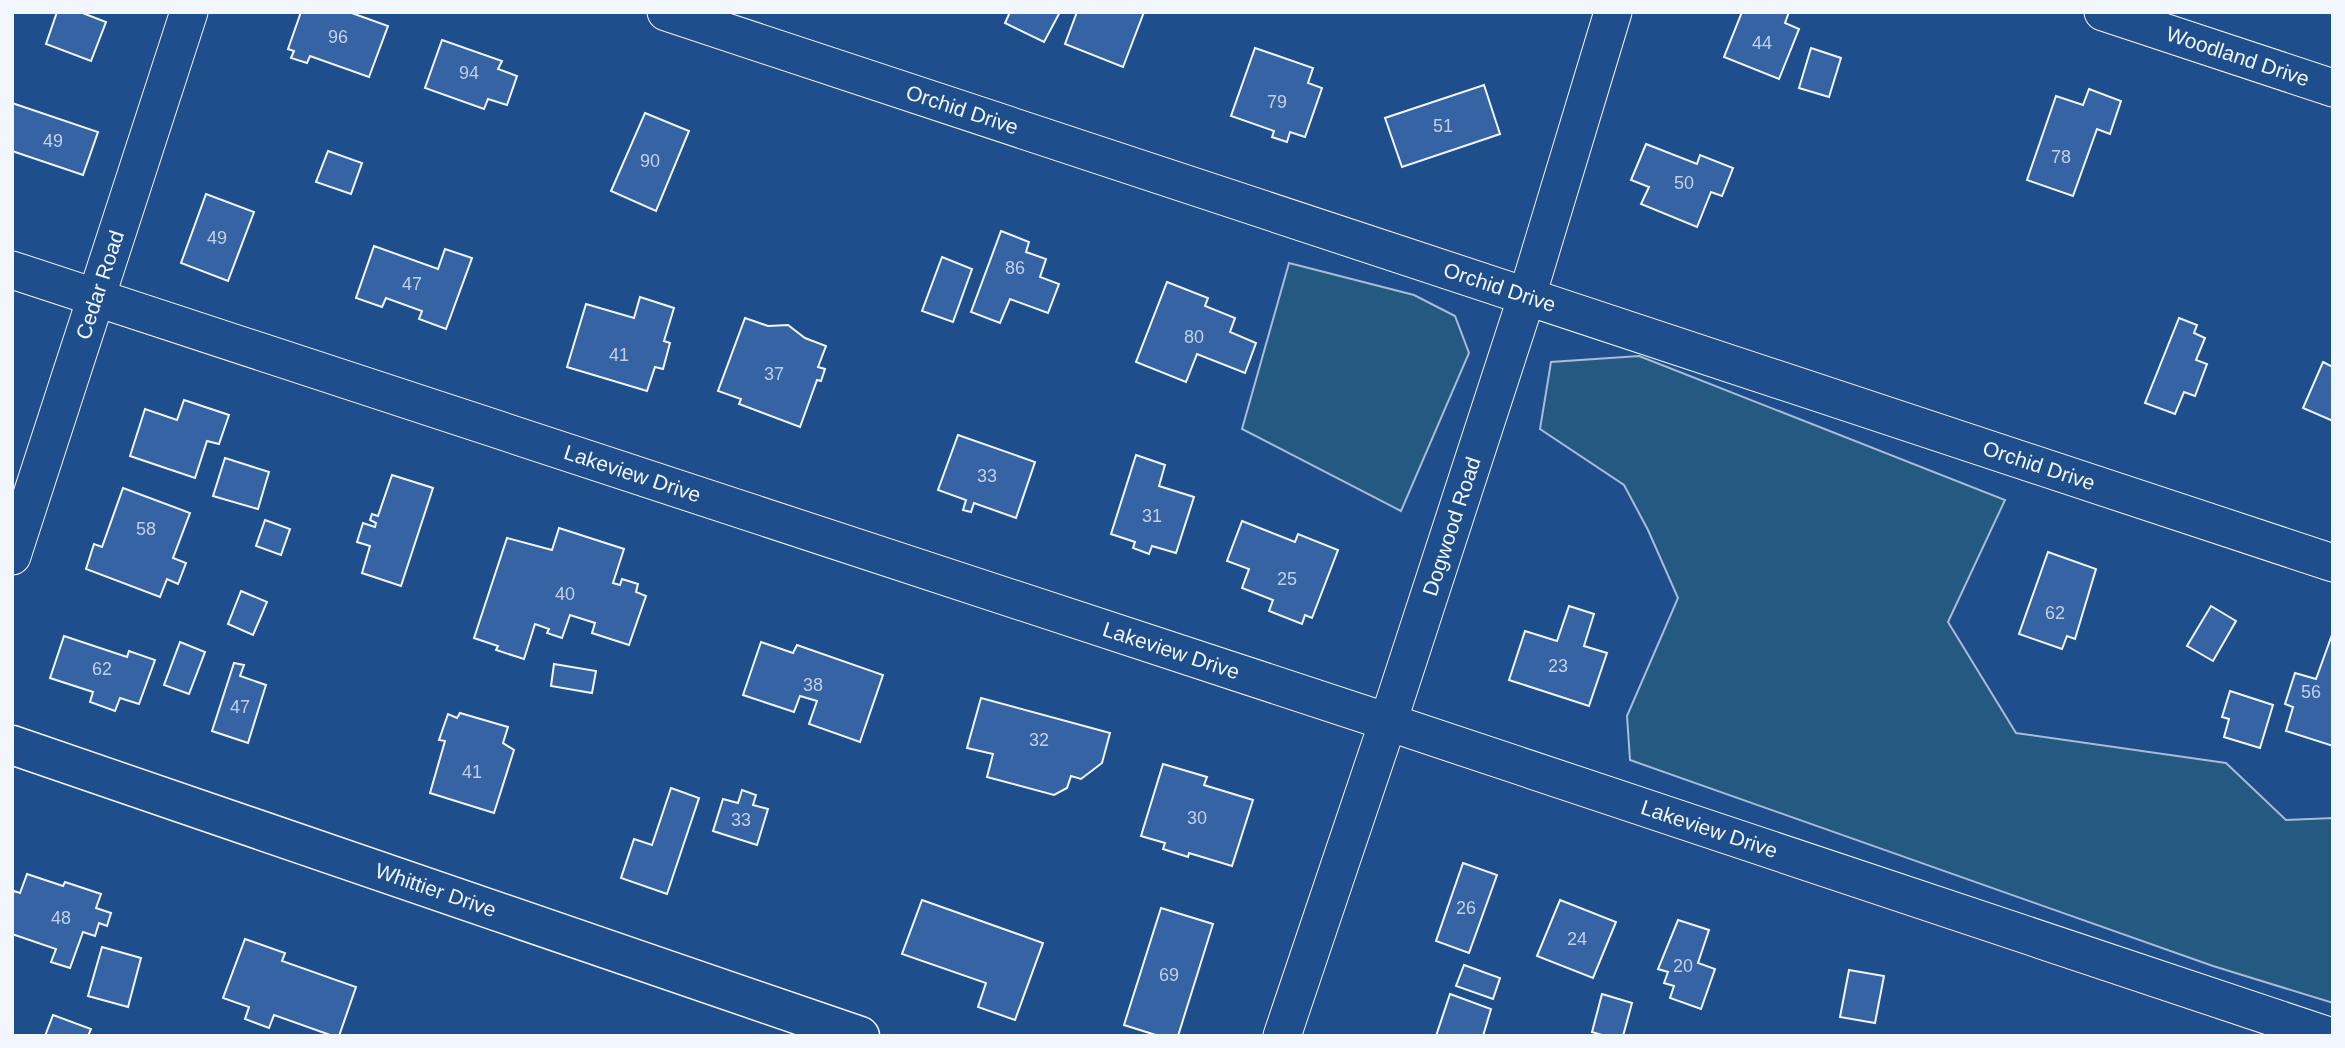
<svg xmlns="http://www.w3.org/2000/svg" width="2345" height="1048" font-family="Helvetica,sans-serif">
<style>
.green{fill:#245a82;stroke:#a8bbd7;stroke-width:2}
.building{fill:#3563a3;stroke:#f2f6ff;stroke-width:2}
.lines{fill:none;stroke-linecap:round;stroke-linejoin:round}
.street-casing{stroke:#f2f6ff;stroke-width:39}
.secondary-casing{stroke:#f2f6ff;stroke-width:41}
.street{stroke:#1f4e8c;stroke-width:37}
.secondary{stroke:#1f4e8c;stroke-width:38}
.labels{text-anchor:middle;stroke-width:5;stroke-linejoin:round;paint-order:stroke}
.number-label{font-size:18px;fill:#c3d1e8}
.street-label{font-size:21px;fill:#f2f6ff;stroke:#1f4e8c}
</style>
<rect width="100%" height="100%" fill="#1f4e8c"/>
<g class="green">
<polygon points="1289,263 1414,295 1455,316 1469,353 1401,511 1242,429"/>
<polygon points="1639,356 2005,500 1948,622 2016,733 2226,763 2286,820 2333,818 2333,1003 2213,966 1630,760 1627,716 1678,598 1648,530 1624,485 1540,429 1551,362"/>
</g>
<g class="building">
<polygon points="57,12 80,12 106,22 91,61 46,44"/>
<polygon points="301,12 349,12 388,26 369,77 310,56 307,63 291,58 294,51 288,49"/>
<polygon points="1010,12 1060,12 1044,42 1005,23"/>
<polygon points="1077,12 1144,12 1123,67 1065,44"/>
<polygon points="1742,12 1789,12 1785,23 1799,29 1779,79 1724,57"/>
<polygon points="442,40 502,61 498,69 517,76 507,105 488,99 484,109 425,88"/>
<polygon points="1255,48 1313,68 1308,83 1322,88 1305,137 1290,132 1287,142 1272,137 1274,131 1231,116"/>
<polygon points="1811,48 1841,58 1829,97 1799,88"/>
<polygon points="1484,85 1500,134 1402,167 1385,118"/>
<polygon points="2089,89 2121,101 2110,134 2097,129 2073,196 2027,180 2056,96 2083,105"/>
<polygon points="12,103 98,132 83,175 12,151"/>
<polygon points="645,113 689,131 656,211 611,191"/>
<polygon points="1646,144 1697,164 1700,155 1733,168 1722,196 1711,192 1697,227 1641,204 1649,187 1631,180"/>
<polygon points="328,151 362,163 351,194 316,182"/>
<polygon points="206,194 254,212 228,281 181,263"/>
<polygon points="1001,231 1029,242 1026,252 1046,259 1040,277 1059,284 1048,313 1010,299 1000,323 971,312"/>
<polygon points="374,246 438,269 445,249 472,258 446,329 419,319 422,311 386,298 382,307 356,298"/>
<polygon points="942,257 972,269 953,322 922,311"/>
<polygon points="1167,282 1208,298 1205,306 1235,318 1230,332 1256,343 1245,373 1197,354 1186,382 1136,362"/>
<polygon points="640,297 674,308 664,341 670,343 663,369 655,367 647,391 567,367 586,304 634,318"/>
<polygon points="745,318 768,326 788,325 805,338 826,346 818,367 825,369 821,381 817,380 800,427 739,404 741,399 718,391"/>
<polygon points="2179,318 2197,325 2194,333 2205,338 2196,360 2207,364 2195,396 2184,392 2175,414 2145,403"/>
<polygon points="2323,362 2333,367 2333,421 2303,408"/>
<polygon points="184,400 229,415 219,444 207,441 195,478 130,456 145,409 177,420"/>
<polygon points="958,435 1035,462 1016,518 974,503 971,512 963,510 966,500 938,490"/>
<polygon points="1136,455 1165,465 1159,486 1194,497 1176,553 1152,546 1149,554 1133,548 1135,542 1111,534"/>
<polygon points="225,458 269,472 258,509 213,496"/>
<polygon points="392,475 433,488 401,586 362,573 370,546 357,542 363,523 375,527 376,523 370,520 372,514 378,516"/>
<polygon points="123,488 190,513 173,558 186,563 178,584 167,579 160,597 86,569 94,544 102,547"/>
<polygon points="265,520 290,529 281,555 256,546"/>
<polygon points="1242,521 1295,542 1298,534 1338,550 1312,618 1305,615 1302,624 1269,611 1273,600 1242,588 1249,569 1227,561"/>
<polygon points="559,528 624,549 613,583 620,585 622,579 638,584 636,592 646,596 629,645 592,633 595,623 570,615 562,638 547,633 549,629 535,624 524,659 496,650 498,646 474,638 507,538 552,550"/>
<polygon points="2048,552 2096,569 2075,639 2067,636 2062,649 2019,634"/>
<polygon points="241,591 267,602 253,635 228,624"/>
<polygon points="1569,606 1594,614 1584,646 1607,653 1589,706 1509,680 1525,631 1557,641"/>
<polygon points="2211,606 2236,621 2213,661 2187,646"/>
<polygon points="2333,632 2333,746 2286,731 2293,707 2285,704 2295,673 2316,679"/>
<polygon points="64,636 127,657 129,651 155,660 139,704 120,698 115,711 90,702 93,692 50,678"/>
<polygon points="180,642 205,652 189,694 164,685"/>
<polygon points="761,642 793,653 797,645 883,675 860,742 809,724 817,701 800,696 794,712 743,695"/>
<polygon points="234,663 244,665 240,676 266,685 248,743 212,731"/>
<polygon points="554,664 596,671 592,693 551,686"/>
<polygon points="2230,691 2273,705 2260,748 2224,737 2229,719 2222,717"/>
<polygon points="981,698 1110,733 1102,763 1081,779 1071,776 1067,788 1054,795 987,777 993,754 967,748"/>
<polygon points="460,713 508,727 503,743 514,750 494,813 430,793 445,741 439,740 448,714 457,718"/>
<polygon points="1163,764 1207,777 1204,785 1253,800 1232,866 1189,853 1188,857 1163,849 1165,843 1141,836"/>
<polygon points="671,788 699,798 667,894 621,878 634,839 652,845"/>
<polygon points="742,790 756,795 753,805 768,809 757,845 713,831 723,799 738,803"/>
<polygon points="1463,863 1497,875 1469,953 1436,941"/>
<polygon points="27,874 63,886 65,882 101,894 96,908 111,913 107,926 99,923 95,936 83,932 70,968 51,962 56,949 12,934 12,896 14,891 20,893"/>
<polygon points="922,900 1043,943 1015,1020 978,1007 986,983 902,954"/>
<polygon points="1560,900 1616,922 1593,978 1537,956"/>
<polygon points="1161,908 1213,924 1178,1036 1159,1036 1124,1025"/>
<polygon points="1678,920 1709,930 1698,963 1715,969 1701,1009 1670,998 1674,986 1664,983 1668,972 1658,969"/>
<polygon points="245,939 285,953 282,961 356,987 339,1036 333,1036 274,1015 269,1028 245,1019 249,1007 223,998"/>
<polygon points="102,947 141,958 128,1007 88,996"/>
<polygon points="1464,965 1500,978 1493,999 1456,986"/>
<polygon points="1849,970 1884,976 1875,1023 1840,1017"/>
<polygon points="1450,994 1491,1009 1483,1036 1436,1036"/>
<polygon points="1602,994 1632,1003 1623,1036 1605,1036 1592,1032"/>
<polygon points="53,1015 91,1029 88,1036 45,1036"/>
</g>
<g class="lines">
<defs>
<g id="street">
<path id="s1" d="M666,12l1667,551"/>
<path id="s2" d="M2103,12l230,76"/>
<path id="s3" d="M12,270l1376,452 941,314"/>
<path id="s4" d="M12,556l177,-544"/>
<path id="s5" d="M1282,1036l106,-314 139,-426 86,-284"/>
</g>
<g id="secondary">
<path id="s6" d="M12,745l848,291"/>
</g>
</defs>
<use href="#street" class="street-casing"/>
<use href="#secondary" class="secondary-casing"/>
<use href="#street" class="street"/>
<use href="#secondary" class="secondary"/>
</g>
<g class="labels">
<g class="number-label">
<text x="338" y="43">96</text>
<text x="1762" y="49">44</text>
<text x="469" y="79">94</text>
<text x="1277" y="108">79</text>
<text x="1443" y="132">51</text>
<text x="53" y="147">49</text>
<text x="2061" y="163">78</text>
<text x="650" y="167">90</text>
<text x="1684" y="189">50</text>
<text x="217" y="244">49</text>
<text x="1015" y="274">86</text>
<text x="412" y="290">47</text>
<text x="1194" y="343">80</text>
<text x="619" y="361">41</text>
<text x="774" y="380">37</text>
<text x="987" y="482">33</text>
<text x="1152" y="522">31</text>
<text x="146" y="535">58</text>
<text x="1287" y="585">25</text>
<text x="565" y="600">40</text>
<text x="2055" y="619">62</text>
<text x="1558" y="672">23</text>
<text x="102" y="675">62</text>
<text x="813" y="691">38</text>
<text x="2311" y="698">56</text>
<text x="240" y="713">47</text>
<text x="1039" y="746">32</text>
<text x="472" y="778">41</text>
<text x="1197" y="824">30</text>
<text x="741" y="826">33</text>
<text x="1466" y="914">26</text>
<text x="61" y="924">48</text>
<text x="1577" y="945">24</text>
<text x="1683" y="972">20</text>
<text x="1169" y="981">69</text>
</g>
<g class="street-label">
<text dy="7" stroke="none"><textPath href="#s2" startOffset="142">Woodland Drive</textPath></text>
<text dy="7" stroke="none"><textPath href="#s1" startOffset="312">Orchid Drive</textPath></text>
<text dy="7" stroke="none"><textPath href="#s4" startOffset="285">Cedar Road</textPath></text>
<text dy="7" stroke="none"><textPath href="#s1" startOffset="878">Orchid Drive</textPath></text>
<text dy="7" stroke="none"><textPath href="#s1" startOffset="1446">Orchid Drive</textPath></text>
<text dy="7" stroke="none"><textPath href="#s3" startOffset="653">Lakeview Drive</textPath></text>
<text dy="7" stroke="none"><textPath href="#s5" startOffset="537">Dogwood Road</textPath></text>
<text dy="7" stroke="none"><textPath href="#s3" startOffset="1220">Lakeview Drive</textPath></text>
<text dy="7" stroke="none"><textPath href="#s3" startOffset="1787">Lakeview Drive</textPath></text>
<text dy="7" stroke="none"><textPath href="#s6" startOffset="448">Whittier Drive</textPath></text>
</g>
</g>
<rect width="2345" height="1048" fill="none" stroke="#f2f6ff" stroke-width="28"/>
</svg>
